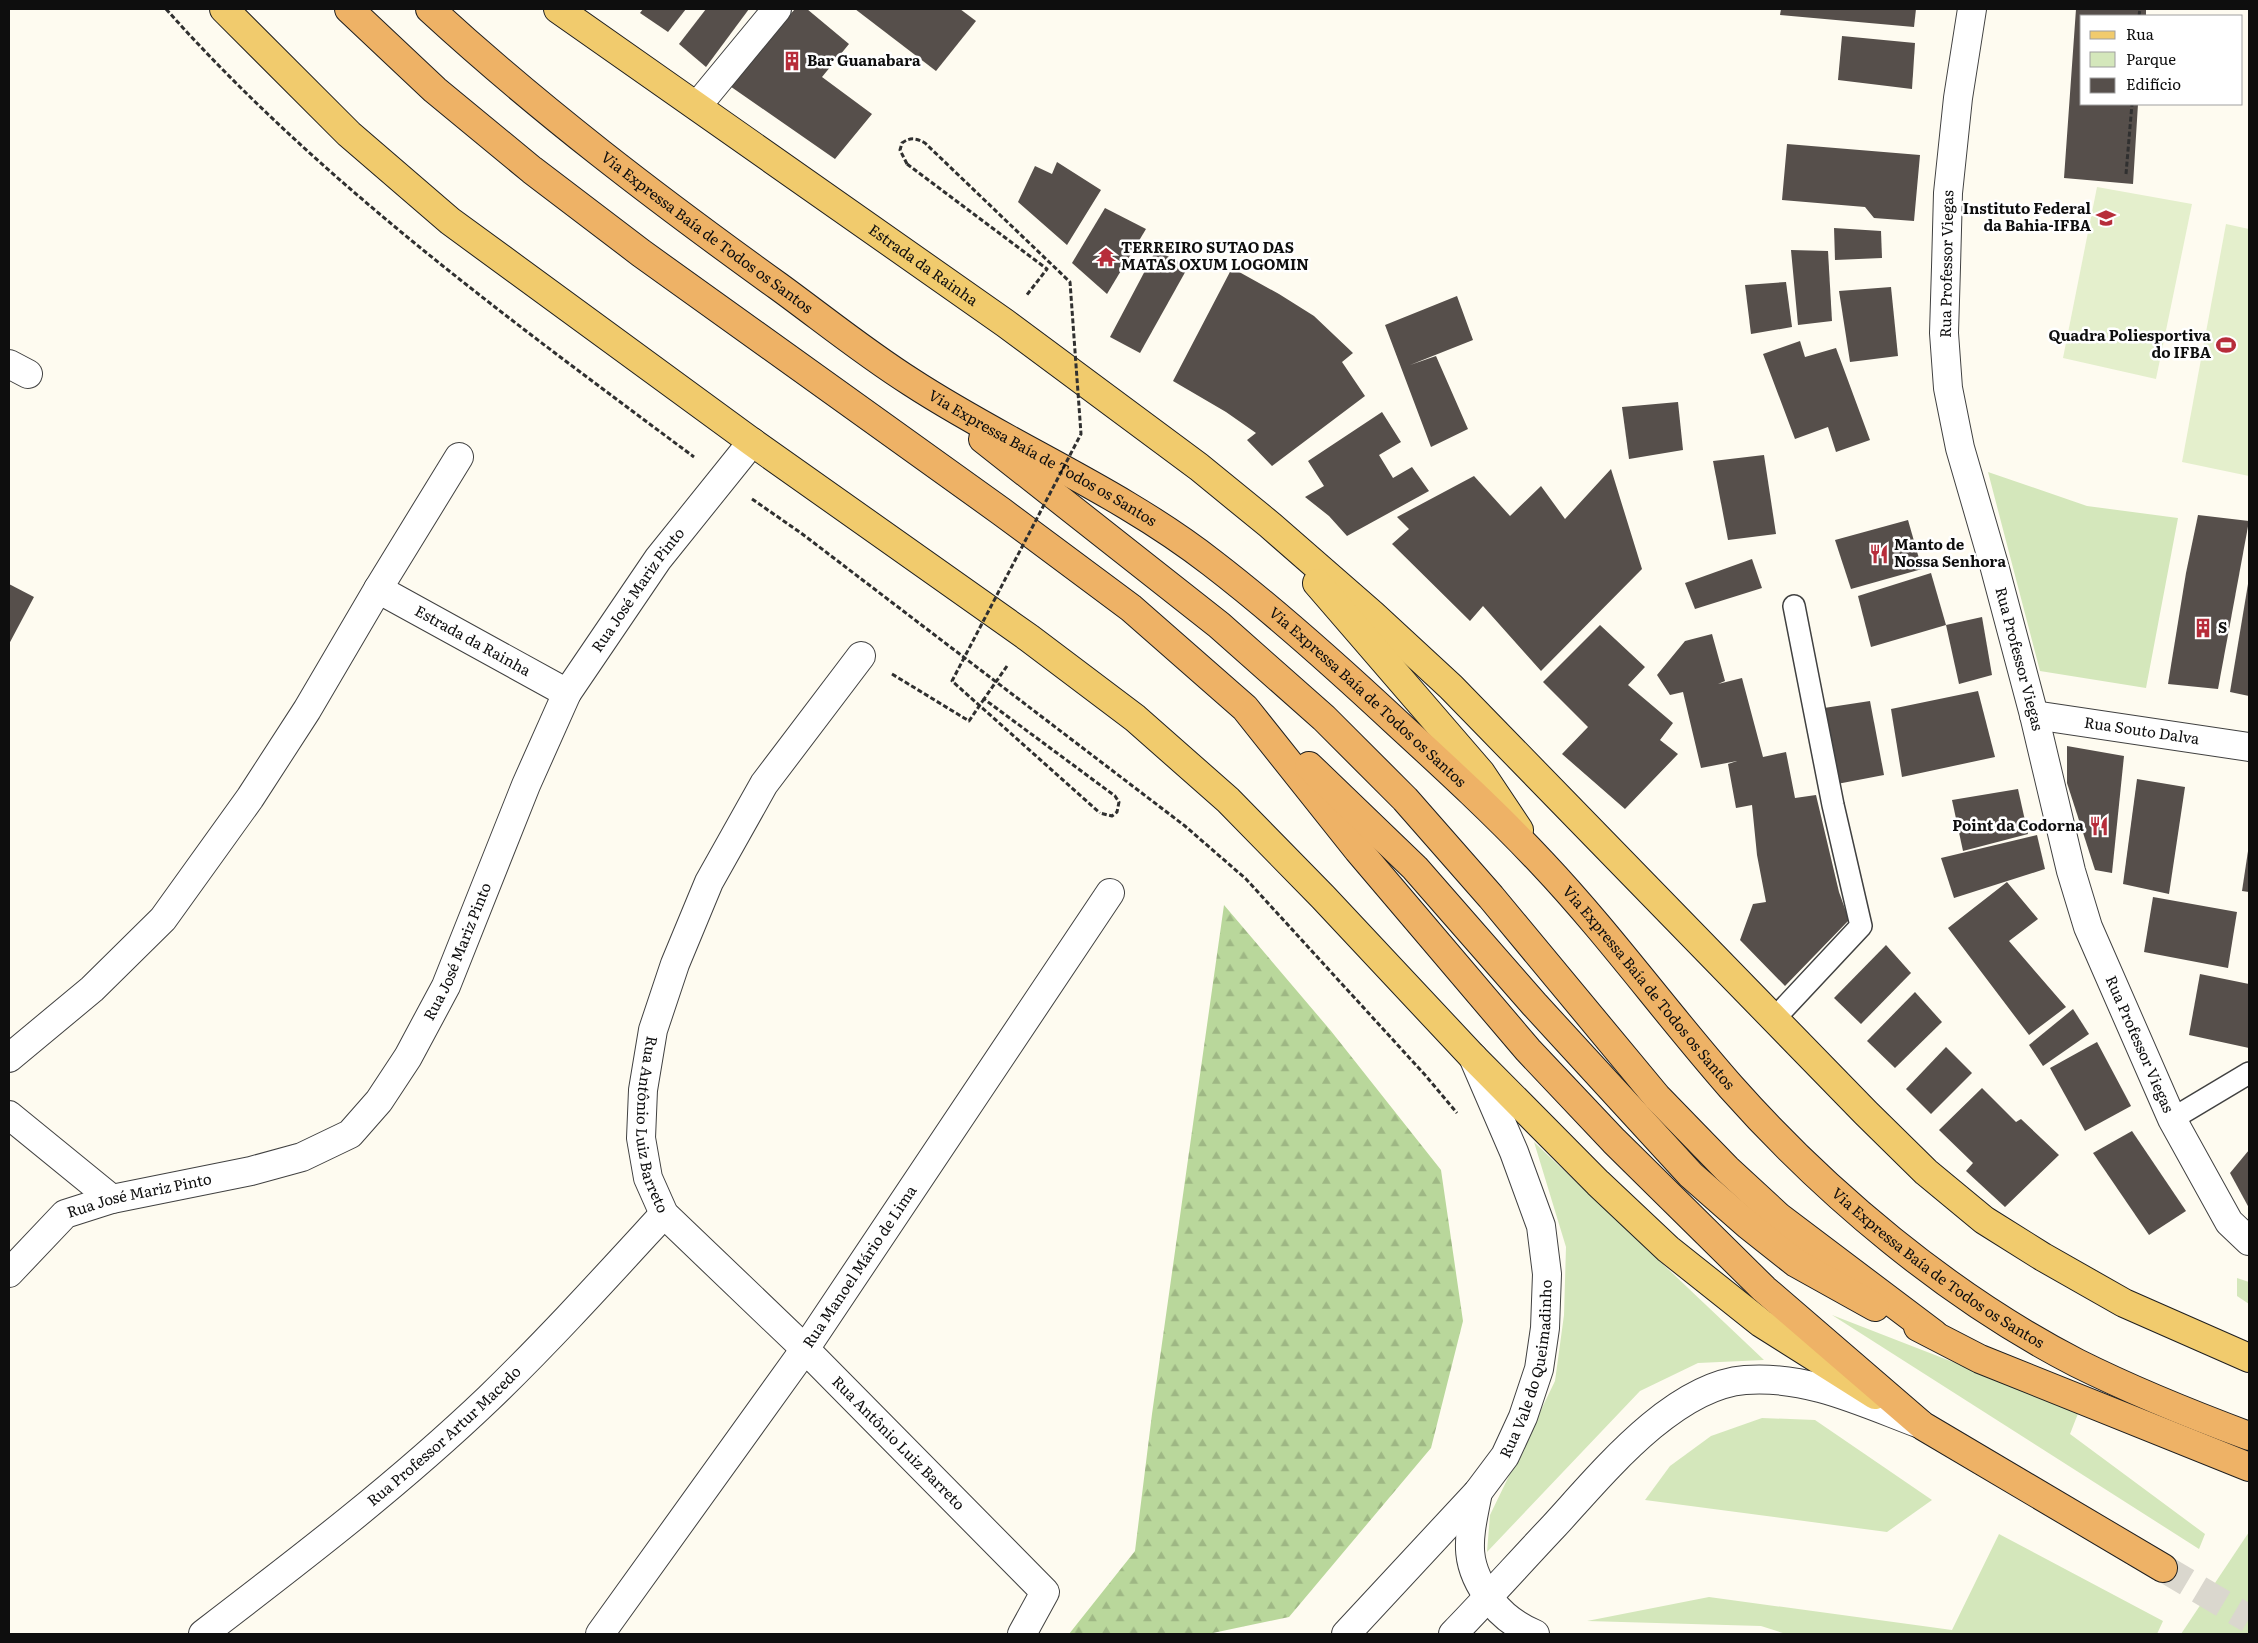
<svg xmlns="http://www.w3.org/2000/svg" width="2258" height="1643" font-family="Literata,serif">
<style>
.green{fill:#d4e7bb}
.forest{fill:url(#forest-firs)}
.pitch{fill:#e4efcc}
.building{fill:#564f4b}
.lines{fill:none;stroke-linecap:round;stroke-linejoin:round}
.trunk-tunnel{stroke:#dad7ce;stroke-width:28;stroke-dasharray:28 14;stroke-linecap:butt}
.service-casing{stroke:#414141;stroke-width:24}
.minor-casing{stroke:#414141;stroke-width:30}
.tertiary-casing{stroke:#414141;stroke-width:30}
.primary-casing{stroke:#1f1f1f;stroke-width:30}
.trunk-casing{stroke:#1f1f1f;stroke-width:30}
.path{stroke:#303030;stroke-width:3;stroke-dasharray:5 2.5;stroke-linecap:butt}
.service{stroke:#fff;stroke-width:21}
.minor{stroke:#fff;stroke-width:28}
.tertiary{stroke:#fff;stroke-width:28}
.primary{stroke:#f1cb6d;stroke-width:28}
.trunk{stroke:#eeb266;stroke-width:28}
.path-bridge{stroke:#303030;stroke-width:3;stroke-dasharray:5 2.5;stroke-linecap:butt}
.labels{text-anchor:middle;stroke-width:5;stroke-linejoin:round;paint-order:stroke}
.poi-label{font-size:15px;font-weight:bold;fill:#0e0e0e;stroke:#fff;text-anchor:start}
.street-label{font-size:15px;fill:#0e0e0e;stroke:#fff}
</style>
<defs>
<pattern id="forest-firs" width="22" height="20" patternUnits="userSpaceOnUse" patternTransform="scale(1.25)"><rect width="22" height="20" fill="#b9d79b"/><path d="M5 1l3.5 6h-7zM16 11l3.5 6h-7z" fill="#9eb784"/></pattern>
</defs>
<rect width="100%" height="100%" fill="#fefbf0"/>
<g class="green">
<polygon points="1988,472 2087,506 2178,518 2146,688 2040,671"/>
<polygon points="1534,1142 1764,1360 1698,1363 1640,1391 1487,1552 1490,1515 1555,1381 1564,1315 1566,1247"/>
<polygon points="2237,1278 2249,1282 2249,1304 2237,1296"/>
<polygon points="1832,1315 2079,1411 2070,1434 2205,1534 2199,1549"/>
<polygon points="1762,1418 1815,1420 1932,1500 1887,1532 1645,1500 1670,1466 1711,1436"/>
<polygon points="2249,1532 2249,1634 2181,1634"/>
<polygon points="1999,1534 2163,1621 2157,1634 1786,1634 1761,1626 1587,1621 1709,1597 1952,1630"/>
</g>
<polygon class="forest" points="1224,905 1331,1031 1441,1170 1463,1321 1431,1448 1289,1617 1208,1634 1069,1634 1135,1551 1152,1414"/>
<g class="pitch">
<polygon points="2097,187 2192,204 2156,379 2063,358"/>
<polygon points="2226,224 2249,229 2249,476 2182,462"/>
</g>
<g class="building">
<polygon points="643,9 686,9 668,32 640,13"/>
<polygon points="706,9 749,9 706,67 679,44"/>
<polygon points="795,9 807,9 849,44 822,77 872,114 835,159 727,84"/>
<polygon points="855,9 960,9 976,21 936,71"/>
<polygon points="1781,9 1916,9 1914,27 1780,15"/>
<polygon points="2076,9 2146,9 2146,16 2082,16 2082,104 2138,104 2133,184 2064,178"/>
<polygon points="1842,36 1915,43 1912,89 1838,80"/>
<polygon points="1787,144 1920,155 1914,221 1874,218 1865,207 1782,200"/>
<polygon points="1057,162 1101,190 1067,245 1018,202 1035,166 1052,174"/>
<polygon points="1105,208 1146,229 1107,294 1072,263"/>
<polygon points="1834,228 1881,231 1882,258 1835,260"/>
<polygon points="1156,250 1188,267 1140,353 1110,337"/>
<polygon points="1791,250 1828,251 1832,321 1798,325"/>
<polygon points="1232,268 1279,294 1314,316 1353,353 1342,362 1365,396 1272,466 1247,440 1256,433 1226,412 1173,381"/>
<polygon points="1786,282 1792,327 1751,334 1745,285"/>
<polygon points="1891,287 1898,356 1850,362 1839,291"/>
<polygon points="1457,296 1473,340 1410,365 1436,356 1468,429 1431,447 1385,325"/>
<polygon points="1800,341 1805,357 1836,348 1870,440 1836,452 1828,427 1795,439 1763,354"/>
<polygon points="1678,402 1683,450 1629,459 1622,407"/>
<polygon points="1382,412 1401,442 1379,455 1393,478 1412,467 1429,491 1347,536 1329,516 1305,497 1324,486 1308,461"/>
<polygon points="1764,455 1776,534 1728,540 1713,461"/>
<polygon points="1611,469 1642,569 1541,671 1483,606 1470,621 1392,544 1409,529 1397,517 1474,476 1510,516 1541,486 1565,519"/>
<polygon points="2198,515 2249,521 2218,689 2168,684 2186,573"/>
<polygon points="1908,520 1922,569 1851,589 1835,540"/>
<polygon points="1752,559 1762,588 1695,609 1685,583"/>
<polygon points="1931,573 1946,625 1871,647 1858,596"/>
<polygon points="9,584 34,597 9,644"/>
<polygon points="2248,584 2249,584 2249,696 2230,692"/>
<polygon points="1982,617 1992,675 1959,684 1946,625"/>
<polygon points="1600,625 1645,667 1628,685 1673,723 1660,740 1678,754 1625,809 1562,754 1588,727 1543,682"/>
<polygon points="1712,634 1725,681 1718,684 1742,678 1763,757 1786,752 1795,798 1816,795 1839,892 1849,920 1785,986 1740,940 1753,904 1766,902 1757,855 1752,805 1736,808 1728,764 1737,761 1701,768 1683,692 1670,695 1657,675 1685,641"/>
<polygon points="1978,691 1995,757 1902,777 1891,709"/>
<polygon points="1870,701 1884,775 1837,784 1824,708"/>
<polygon points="2067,746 2124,756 2112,873 2095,870 2067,783"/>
<polygon points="2137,779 2185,787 2169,894 2123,884"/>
<polygon points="2018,789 2028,834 1963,851 1952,800"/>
<polygon points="2037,835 2045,869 1954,898 1941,858"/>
<polygon points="2248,851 2249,851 2249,892 2242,891"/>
<polygon points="2007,882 2038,919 2009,941 2066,1007 2029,1035 1948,928"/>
<polygon points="2153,897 2237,912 2228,968 2144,952"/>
<polygon points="1886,945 1911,973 1861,1024 1834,998"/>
<polygon points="2200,974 2249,984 2249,1048 2189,1035"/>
<polygon points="1915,992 1942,1022 1895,1068 1867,1041"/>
<polygon points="2073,1009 2089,1034 2043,1066 2029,1045"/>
<polygon points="2097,1042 2131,1106 2085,1131 2050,1068"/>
<polygon points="1946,1047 1972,1073 1931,1114 1906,1089"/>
<polygon points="1982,1088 2016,1122 2021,1119 2059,1155 2005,1207 1966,1171 1973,1163 1939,1130"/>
<polygon points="2132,1131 2186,1211 2149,1235 2093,1153"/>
<polygon points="2249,1150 2249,1208 2230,1173"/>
</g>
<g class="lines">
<polyline class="trunk-tunnel" points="2163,1568 2249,1619"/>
<defs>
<g id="service">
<polyline points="1774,1019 1861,926 1833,805 1794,606"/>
<polyline points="2172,1119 2249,1073"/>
</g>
<g id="minor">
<path id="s1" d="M1972,9l-14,89 -10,95 -2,74 -2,66 4,55 12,60 34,117 40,150 37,156 17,56 84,192 57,103 20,19"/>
<polyline points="697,106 777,9"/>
<polyline points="9,364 28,374"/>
<path id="s2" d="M378,589l189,104"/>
<path id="s3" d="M861,656l-97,128 -55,98 -34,82 -22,66 -10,60 -2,48 7,40 16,36 141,135 240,243 -23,42"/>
<path id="s4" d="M2034,715l215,32"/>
<polyline points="9,1058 92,989 163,919 250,798 307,710 378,589 459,457"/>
<polyline points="9,1115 112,1199"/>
<path id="s5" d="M9,1273l56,-59 47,-15 139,-28 51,-14 48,-23 29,-33 29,-44 38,-71 80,-201 41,-92 91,-134 94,-117"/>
<path id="s6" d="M203,1634c98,-75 196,-150 286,-236 61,-59 118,-122 175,-184"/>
<path id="s7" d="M600,1634l205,-285 305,-456"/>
</g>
<g id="tertiary">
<path d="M1478,1492c-9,46 -17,70 14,110 12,15 26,25 43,32"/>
<path id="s8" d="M1346,1634l132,-142 27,-36 18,-39 16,-48 6,-41 2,-54 -6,-48 -27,-74 -41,-95"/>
<path d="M1453,1634c34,-35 67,-72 101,-108 47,-51 118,-140 191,-146 62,-5 119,23 175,44"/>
</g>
<g id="primary">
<polyline points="224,9 349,134 450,221 752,442 1029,638 1135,718 1228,800 1323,897 1472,1056 1598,1183 1668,1249 1761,1323 1875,1395"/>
<path id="s9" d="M558,9l447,314 194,144 71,58 102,89 79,73 415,426 60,59 58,48 59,37 81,46 125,55"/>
<polyline points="1317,583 1481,773 1519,830"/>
</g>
<g id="trunk">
<polyline points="349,9 435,90 532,170 641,253 1002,512 1131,608 1245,708 1358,850 1528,1050 1614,1141 1764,1289 1923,1426 2163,1568"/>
<path id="s10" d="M430,9c110,101 227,190 348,277 44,32 87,67 133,96 98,64 209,109 301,181 65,50 126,105 186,161 49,45 98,90 144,139 67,71 124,150 189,224 95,107 218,210 346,276 56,28 113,51 172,73"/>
<polyline points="983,439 1219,625 1324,718 1405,799 1491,897 1657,1097 1727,1169 1779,1217 1934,1334"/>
<polyline points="1309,766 1415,868 1534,1004 1691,1175 1748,1225 1796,1263 1875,1307"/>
<polyline points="1918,1327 1980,1359 2249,1467"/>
</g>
</defs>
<use href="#service" class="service-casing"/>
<use href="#minor" class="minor-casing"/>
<use href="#tertiary" class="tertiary-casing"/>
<use href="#primary" class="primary-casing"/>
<use href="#trunk" class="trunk-casing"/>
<g class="path">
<path d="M166,9c154,173 343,310 528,448"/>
<polyline points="2139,16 2140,9"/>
<polyline points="907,164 1047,269 1026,296"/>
<polyline points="2126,174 2132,104"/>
<polyline points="752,499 801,533 1185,826 1246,879 1426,1076 1457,1113"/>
<polyline points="1007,666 984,699 1115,796 1119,802 1117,812 1112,816 1100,813"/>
<polyline points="892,674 969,721 984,699"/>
</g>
<use href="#service" class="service"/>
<use href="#minor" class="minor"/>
<use href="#tertiary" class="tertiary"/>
<use href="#primary" class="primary"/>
<use href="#trunk" class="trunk"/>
<path class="path-bridge" d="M907,164l-7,-14 2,-7c8,-6 14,-5 23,0l145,139 11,152 -129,247 148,132"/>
</g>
<defs>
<symbol id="building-bare" viewBox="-9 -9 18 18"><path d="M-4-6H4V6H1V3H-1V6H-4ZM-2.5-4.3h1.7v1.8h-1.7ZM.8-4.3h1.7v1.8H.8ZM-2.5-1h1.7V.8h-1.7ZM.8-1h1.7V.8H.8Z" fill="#b72d3a" stroke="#fff" stroke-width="2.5" paint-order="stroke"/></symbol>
<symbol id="university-bare" viewBox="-9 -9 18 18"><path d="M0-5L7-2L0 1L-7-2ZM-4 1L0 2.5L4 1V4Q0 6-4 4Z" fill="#b72d3a" stroke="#fff" stroke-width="2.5" paint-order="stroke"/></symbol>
<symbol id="temple-bare" viewBox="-9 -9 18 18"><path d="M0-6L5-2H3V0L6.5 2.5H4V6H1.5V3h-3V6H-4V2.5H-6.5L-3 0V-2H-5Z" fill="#b72d3a" stroke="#fff" stroke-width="2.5" paint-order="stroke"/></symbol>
<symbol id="stadium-bare" viewBox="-9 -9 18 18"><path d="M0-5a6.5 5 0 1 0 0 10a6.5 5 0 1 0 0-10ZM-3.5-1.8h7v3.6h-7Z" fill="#b72d3a" stroke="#fff" stroke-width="2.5" paint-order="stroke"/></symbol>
<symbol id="restaurant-bare" viewBox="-9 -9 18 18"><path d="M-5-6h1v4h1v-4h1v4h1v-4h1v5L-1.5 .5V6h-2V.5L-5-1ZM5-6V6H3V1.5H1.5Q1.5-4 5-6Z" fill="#b72d3a" stroke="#fff" stroke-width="2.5" paint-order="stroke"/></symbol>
</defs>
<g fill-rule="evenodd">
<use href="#building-bare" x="778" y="47" width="28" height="28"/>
<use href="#university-bare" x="2092" y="204" width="28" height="28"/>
<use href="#temple-bare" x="1092" y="243" width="28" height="28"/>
<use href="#stadium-bare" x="2212" y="331" width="28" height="28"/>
<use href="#restaurant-bare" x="1865" y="540" width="28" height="28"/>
<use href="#building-bare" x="2189" y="614" width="28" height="28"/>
<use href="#restaurant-bare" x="2085" y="812" width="28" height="28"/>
</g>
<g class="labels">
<g class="poi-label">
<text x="807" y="66">Bar Guanabara</text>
<text x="2091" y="214" text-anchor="end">Instituto Federal<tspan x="2091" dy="17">da Bahia-IFBA</tspan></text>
<text x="1121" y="253">TERREIRO SUTAO DAS<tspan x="1121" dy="17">MATAS OXUM LOGOMIN</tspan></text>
<text x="2211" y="341" text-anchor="end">Quadra Poliesportiva<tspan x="2211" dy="17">do IFBA</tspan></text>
<text x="1894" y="550">Manto de<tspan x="1894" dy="17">Nossa Senhora</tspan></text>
<text x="2218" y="633">S</text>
<text x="2084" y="831" text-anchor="end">Point da Codorna</text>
</g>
<g class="street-label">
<text dy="5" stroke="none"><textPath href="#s10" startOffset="356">Via Expressa Baía de Todos os Santos</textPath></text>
<text transform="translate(1947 264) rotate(-89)" y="5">Rua Professor Viegas</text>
<text dy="5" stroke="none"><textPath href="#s9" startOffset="446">Estrada da Rainha</textPath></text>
<text dy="5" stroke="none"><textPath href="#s10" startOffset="761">Via Expressa Baía de Todos os Santos</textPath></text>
<text dy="5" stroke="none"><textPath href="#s5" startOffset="998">Rua José Mariz Pinto</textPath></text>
<text dy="5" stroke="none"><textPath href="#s2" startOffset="108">Estrada da Rainha</textPath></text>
<text dy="5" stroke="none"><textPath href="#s1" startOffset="661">Rua Professor Viegas</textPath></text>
<text dy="5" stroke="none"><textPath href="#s10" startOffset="1166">Via Expressa Baía de Todos os Santos</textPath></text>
<text dy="5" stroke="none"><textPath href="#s4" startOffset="109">Rua Souto Dalva</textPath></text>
<text dy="5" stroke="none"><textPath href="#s5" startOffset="592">Rua José Mariz Pinto</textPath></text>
<text dy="5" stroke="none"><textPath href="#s10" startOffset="1571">Via Expressa Baía de Todos os Santos</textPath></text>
<text dy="5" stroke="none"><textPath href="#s1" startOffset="1066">Rua Professor Viegas</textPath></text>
<text dy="5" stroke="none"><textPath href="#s3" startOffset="528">Rua Antônio Luiz Barreto</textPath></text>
<text dy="5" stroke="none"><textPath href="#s5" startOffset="158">Rua José Mariz Pinto</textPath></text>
<text dy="5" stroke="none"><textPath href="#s10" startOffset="1976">Via Expressa Baía de Todos os Santos</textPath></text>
<text dy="5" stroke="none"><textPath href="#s7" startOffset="450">Rua Manoel Mário de Lima</textPath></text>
<text dy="5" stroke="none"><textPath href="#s8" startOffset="330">Rua Vale do Queimadinho</textPath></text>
<text dy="5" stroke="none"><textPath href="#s6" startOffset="312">Rua Professor Artur Macedo</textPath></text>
<text dy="5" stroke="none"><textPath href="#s3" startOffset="948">Rua Antônio Luiz Barreto</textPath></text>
</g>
</g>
<rect width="2258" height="1643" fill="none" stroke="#0e0e0e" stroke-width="20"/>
<rect x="2080" y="15" width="162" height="90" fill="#ffffff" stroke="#9f9f9f"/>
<rect x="2090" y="31" width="25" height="8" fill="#f1cb6d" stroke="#9f9f9f"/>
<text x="2126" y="40" font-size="15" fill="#0e0e0e">Rua</text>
<rect x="2090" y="52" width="25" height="15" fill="#d4e7bb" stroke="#9f9f9f"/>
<text x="2126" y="65" font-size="15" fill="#0e0e0e">Parque</text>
<rect x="2090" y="78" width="25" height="15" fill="#564f4b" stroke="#9f9f9f"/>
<text x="2126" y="90" font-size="15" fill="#0e0e0e">Edifício</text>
</svg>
